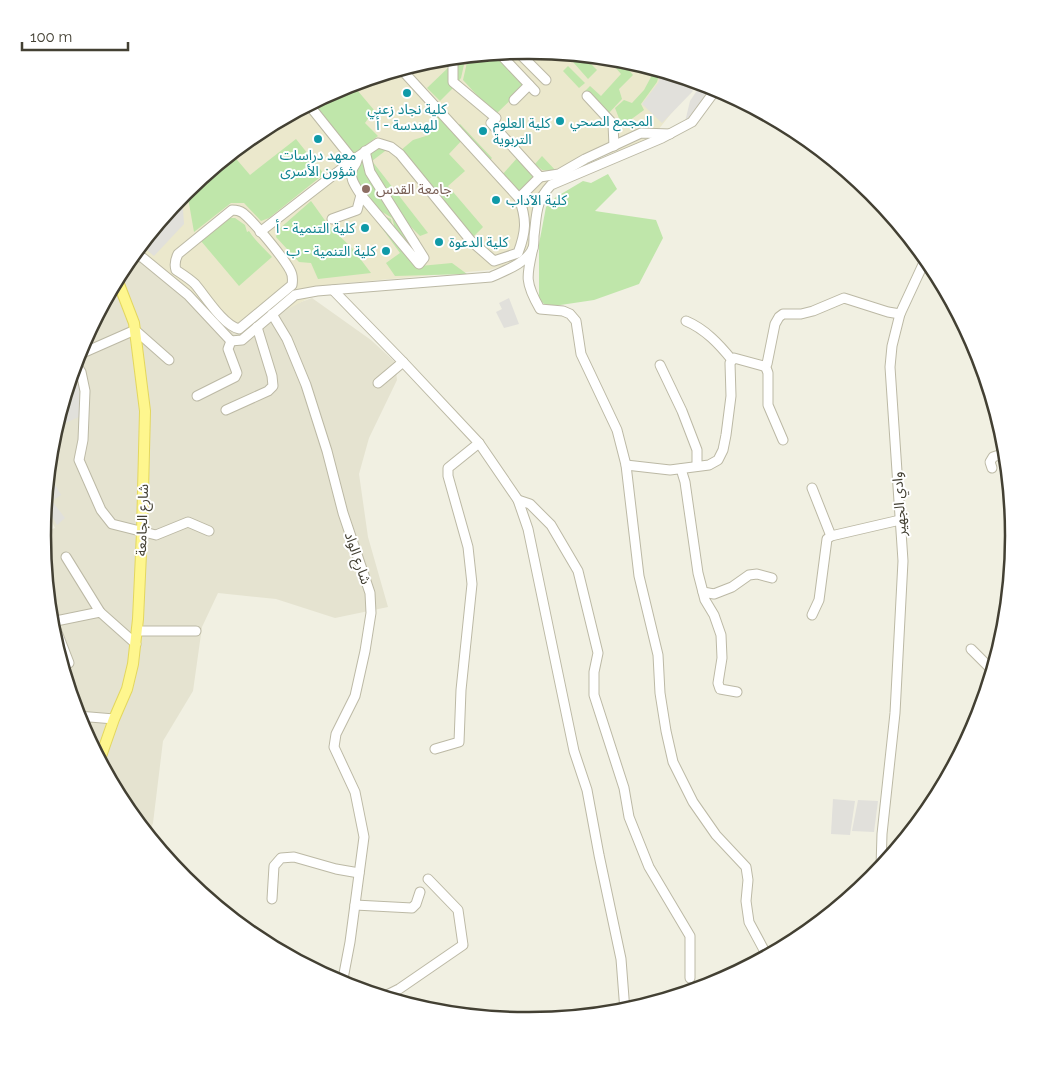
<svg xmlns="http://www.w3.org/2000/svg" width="1056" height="1071" font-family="Raleway,'Noto Sans Arabic',sans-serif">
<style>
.residential{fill:#e5e3d0}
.education{fill:#ebe8cc}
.green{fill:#bfe6aa}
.parking{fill:#e1e0db}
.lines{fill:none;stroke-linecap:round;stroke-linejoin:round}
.minor-casing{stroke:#bcb9a5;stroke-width:11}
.major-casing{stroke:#e3d75e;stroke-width:12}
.minor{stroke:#fff;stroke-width:9}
.major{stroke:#fef68e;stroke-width:10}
.culture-dot{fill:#0f9aa8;stroke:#fff;stroke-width:2}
.education-dot{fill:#8d6e63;stroke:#fff;stroke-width:2}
.labels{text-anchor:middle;stroke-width:4;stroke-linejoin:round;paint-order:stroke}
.culture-label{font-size:14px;fill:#0d838f;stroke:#fff;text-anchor:start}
.education-label{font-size:14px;fill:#785e54;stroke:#fff;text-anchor:start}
.street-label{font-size:14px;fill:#434033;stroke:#fff}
.rim{fill:none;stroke:#434033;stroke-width:2.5}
</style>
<rect width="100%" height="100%" fill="#f1f0e2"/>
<g class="residential">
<polygon points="134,253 225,326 274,312 312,298 371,340 395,362 397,380 369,438 359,474 368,537 388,607 335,618 276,599 218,593 202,627 193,691 163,741 153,823 149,835 124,805 79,721 52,630 43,535 43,532 55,528 45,507 52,441 80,349 124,266"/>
<polygon points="1013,545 1004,630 983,701 994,636"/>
<polygon points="977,720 976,722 945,780 943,778"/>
</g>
<polygon class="education" points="528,50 623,59 696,82 651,139 579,165 544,185 533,206 529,247 525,254 513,263 489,270 336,284 244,332 237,334 139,248 185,192 259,132 342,87 434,59"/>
<g class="green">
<polygon points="493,53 497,53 526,85 495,115 463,80 468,58 490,56"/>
<polygon points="566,54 581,55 583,60 589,62 597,70 588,79"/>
<polygon points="466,56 461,78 457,83 455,57"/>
<polygon points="621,61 633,75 619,89 622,99 608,114 585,91 590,86 601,96 621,74 615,67"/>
<polygon points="451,65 455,86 440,101 427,88"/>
<polygon points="568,66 585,83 579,88 563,71"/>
<polygon points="645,66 660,72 657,82 641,104 644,110 622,126 615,108 624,100 632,103 644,90 651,77"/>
<polygon points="352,84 374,110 365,123 378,136 353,155 311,103 342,87"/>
<polygon points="438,113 463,139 449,154 465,171 448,186 483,227 473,237 400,151 413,140 429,135"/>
<polygon points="460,124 492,158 488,162 456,127"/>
<polygon points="296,139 324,174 269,218 261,221 244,203 231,203 194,232 187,192 188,189 232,154 250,175"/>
<polygon points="378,145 389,148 372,161 428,233 420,236 399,215 371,171 370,149"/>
<polygon points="364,153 397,217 419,239 423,258 419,262 397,236 392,218 363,200 353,171"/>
<polygon points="542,156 557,172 542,170 535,164"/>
<polygon points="518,157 536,176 519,194 502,175"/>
<polygon points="608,174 617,189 595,211 656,220 663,238 639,284 594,300 547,307 539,299 539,244 546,207 556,197 583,181 591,183"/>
<polygon points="311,201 329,226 352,248 371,273 318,279 311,263 299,262 276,237 278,230"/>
<polygon points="368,209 391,219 394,237 420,266 452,263 467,274 395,276 386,263 400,253"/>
<path d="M229,218h6l10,7 2,7 2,-1c6,10 15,17 23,26l-33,29 -38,-45z"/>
</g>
<g class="parking">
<polygon points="663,71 677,76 693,91 662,123 642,104 658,83"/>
<polygon points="704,84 713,87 692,118 685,122 690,101 698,89"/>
<polygon points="182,195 184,224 154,256 141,245"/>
<polygon points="509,298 519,324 504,328 496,312 502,309 499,303"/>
<polygon points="80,383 81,416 61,425 59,418 67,390"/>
<polygon points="56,486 61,495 52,501 65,518 57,525 45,505 47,491"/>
<polygon points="833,799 855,801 850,835 831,834"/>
<polygon points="858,800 878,801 874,832 852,831"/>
</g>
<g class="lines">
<defs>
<g id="minor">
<polyline points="517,51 546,80"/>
<polyline points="499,53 535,91"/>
<polyline points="453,57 453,82 496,118 491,123 540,177 559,174 585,159 641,133 670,134"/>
<polyline points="587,96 613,124 614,146"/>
<polyline points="514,100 529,85"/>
<path d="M309,105l44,55 25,-17 13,4 9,7 71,87 23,20 24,-8c8,-21 9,-33 1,-55l-118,-129"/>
<polyline points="361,195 419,264 424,258 370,172 365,151"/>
<polyline points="519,198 540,177"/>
<path d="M232,210c4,0 7,0 11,3 11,9 40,44 47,57 3,5 3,9 2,15l-53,44c-16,-4 -33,-32 -44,-45 -5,-5 -13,-10 -19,-14 -2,-6 -1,-10 2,-16z"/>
<path d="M332,219l25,-9 4,-15c-5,-8 -13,-18 -8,-27 3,-4 4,-6 5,-11"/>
<polyline points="260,232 353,160"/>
<path d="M533,248c-7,29 -8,35 7,61l23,2 7,3 6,7 5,33 36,76 9,35 13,111 19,79 2,38 6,38 7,31 20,40 23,33 30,32 2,13 -2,21 3,21 15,28"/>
<path d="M134,254l9,4 45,37 43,46 11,-1 53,-45 22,-4 174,-14c13,-6 36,-14 42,-29 1,-3 1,-8 1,-12 3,-22 1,-34 17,-51l111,-47 30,-16 25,-34"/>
<polyline points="333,290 403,362 479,443 518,500 528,529 574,751 587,790 599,855 621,959 625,1011"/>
<polyline points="272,314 287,339 306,385 327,451 343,513 370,593 371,613 365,651 355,696 336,734 334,747 355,792 364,837 350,942 342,984"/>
<path d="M686,321c19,8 33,23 46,39"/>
<polyline points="85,352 135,330 169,360"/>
<polyline points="75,363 81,372 85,391 83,440 79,460 101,510 112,524 156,535 188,522 209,531"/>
<polyline points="660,365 682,411 697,450 697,466"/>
<polyline points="765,365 768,373 768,405 783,440"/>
<polyline points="378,383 403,362"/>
<polyline points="197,396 235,377 237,373 228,349 231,341"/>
<polyline points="226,410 268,391 273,386 272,376 257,327"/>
<polyline points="626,465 670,470 709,465 718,460 723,450 726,435 731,396 730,363 734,358 763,366 767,364 775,324 779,317 783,314 801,314 813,311 844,298 888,312 900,314"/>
<polyline points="992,468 990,462 993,457 1002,454 1006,457"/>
<polyline points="681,469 685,482 698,573 705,600 714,615 721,635 722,658 718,683 720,689 737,692"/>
<polyline points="812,488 831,536"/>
<polyline points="518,500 530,504 551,525 578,571 598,653 594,672 594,695 624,788 629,817 649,867 690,936 690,978"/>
<polyline points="66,557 100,612"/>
<polyline points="703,592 714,594 732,587 749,575 757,574 772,578"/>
<polyline points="812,615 819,600 827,539 831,536 900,520"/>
<polyline points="51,618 56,621 100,612 136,644"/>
<polyline points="56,621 55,627 69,663"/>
<polyline points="137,631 196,631"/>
<polyline points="971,649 992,670"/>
<polyline points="78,716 114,719"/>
<polyline points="435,749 459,742 461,690 472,584 468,547 448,476 448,468 479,443"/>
<polyline points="881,867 882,834 895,713 903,561 890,367 892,346 900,314 926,258"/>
<polyline points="272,899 274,866 281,858 294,857 336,869 359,873"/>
<polyline points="355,905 412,908 416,904 420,892"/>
<polyline points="383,997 399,989 463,945 458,910 428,879"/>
<polyline points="512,1019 514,1019"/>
</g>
<polyline id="major" points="100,759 114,719 127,689 133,664 138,619 142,532 145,411 134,323 117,279"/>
</defs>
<use href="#minor" class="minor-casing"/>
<use href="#major" class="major-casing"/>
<use href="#minor" class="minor"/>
<use href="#major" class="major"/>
</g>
<g class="culture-dot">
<circle cx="407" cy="93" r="5"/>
<circle cx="560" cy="121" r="5"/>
<circle cx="483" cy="131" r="5"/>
<circle cx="318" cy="139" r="5"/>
<circle cx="496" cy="200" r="5"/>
<circle cx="365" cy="228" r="5"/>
<circle cx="439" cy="242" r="5"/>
<circle cx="386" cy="251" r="5"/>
</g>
<circle class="education-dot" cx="366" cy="189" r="5"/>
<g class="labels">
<g class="culture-label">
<text x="407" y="114" text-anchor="middle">كلية نجاد زعني<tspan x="407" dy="16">للهندسة - أ</tspan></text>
<text x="570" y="126">المجمع الصحي</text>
<text x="493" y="128">كلية العلوم<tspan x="493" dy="16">التربوية</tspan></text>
<text x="318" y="160" text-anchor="middle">معهد دراسات<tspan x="318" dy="16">شؤون الأسرى</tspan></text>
<text x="506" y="205">كلية الآداب</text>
<text x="355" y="233" text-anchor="end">كلية التنمية - أ</text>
<text x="449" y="247">كلية الدعوة</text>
<text x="376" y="256" text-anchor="end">كلية التنمية - ب</text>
</g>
<g class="education-label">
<text x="376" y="194">جامعة القدس</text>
</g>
<g class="street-label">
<text transform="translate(899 504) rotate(-94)" y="5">وادي الجهير</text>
<text transform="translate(142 520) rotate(-88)" y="5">شارع الجامعة</text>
<text transform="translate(358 558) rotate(71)" y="5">شارع الواد</text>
</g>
</g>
<path d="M0 0H1056V1071H0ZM527 59H529A476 476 0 0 1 1005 535V536A476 476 0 0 1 529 1012H527A476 476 0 0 1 51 536V535A476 476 0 0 1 527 59Z" fill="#fff" fill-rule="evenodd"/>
<path class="rim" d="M527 59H529A476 476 0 0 1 1005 535V536A476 476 0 0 1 529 1012H527A476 476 0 0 1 51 536V535A476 476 0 0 1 527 59Z"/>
<path d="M22 42v8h106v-8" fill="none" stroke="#434033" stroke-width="2.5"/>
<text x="30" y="42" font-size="15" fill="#434033" stroke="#ffffff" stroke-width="4" paint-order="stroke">100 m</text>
</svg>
